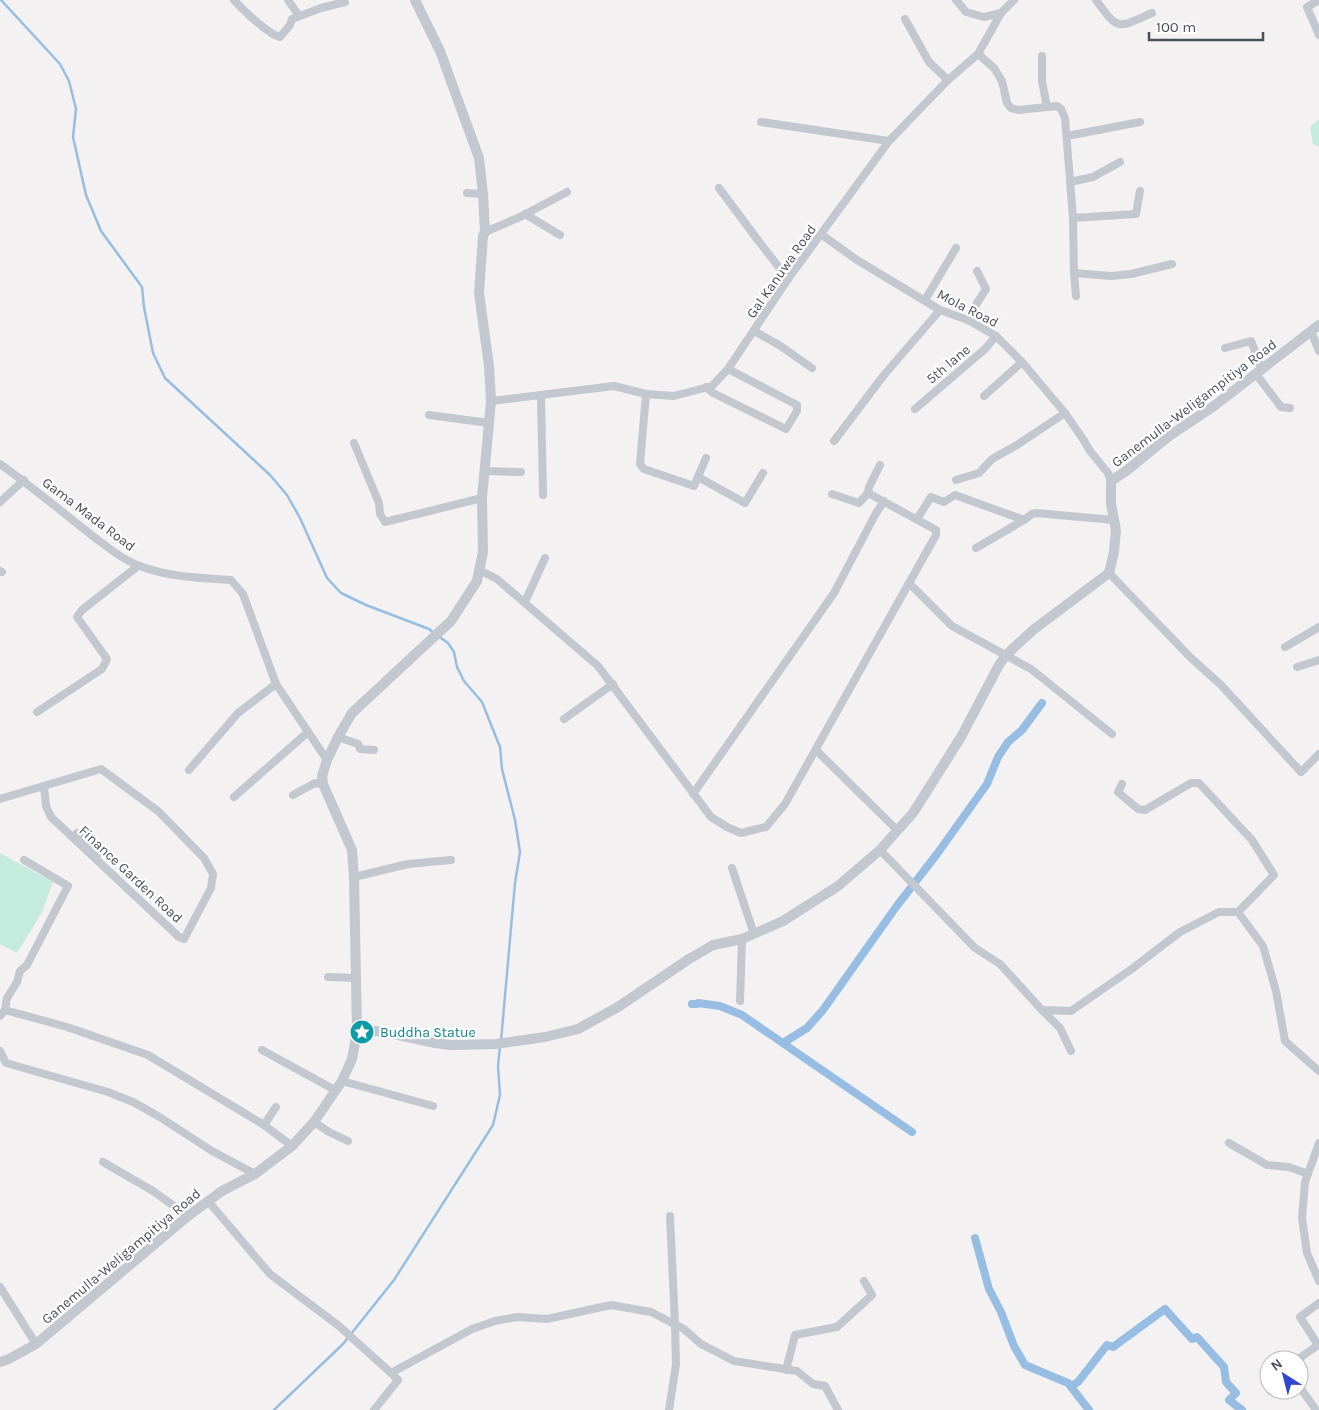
<svg xmlns="http://www.w3.org/2000/svg" width="1319" height="1410" font-family="Karla,sans-serif">
<style>
.green{fill:#c5eade}
.lines{fill:none;stroke-linecap:round;stroke-linejoin:round}
.stream{stroke:#97bee2;stroke-width:2.5}
.canal{stroke:#97bee2;stroke-width:8}
.minor{stroke:#c3c7d0;stroke-width:8}
.tertiary{stroke:#c3c7d0;stroke-width:10}
.labels{text-anchor:middle;stroke-width:4.5;stroke-linejoin:round;paint-order:stroke}
.street-label{font-size:14px;fill:#4a4f5c;stroke:#fff}
.culture-label{font-size:14px;fill:#0d838f;stroke:#fff;text-anchor:start}
</style>
<rect width="100%" height="100%" fill="#f3f1f1"/>
<g class="green">
<polygon points="1319,119 1319,147 1313,144 1310,127"/>
<polygon points="0,853 53,882 42,912 17,953 0,944"/>
</g>
<g class="lines">
<g class="stream">
<polyline points="1,0 60,64 69,81 76,109 73,137 86,195 101,231 142,287 144,307 153,353 165,378 270,475 287,495 300,518 327,578 341,593 366,605 429,629 434,633"/>
<polyline points="438,636 448,643 454,652 457,667 464,681 482,702 500,747 502,769 515,820 520,852 515,883 501,1041"/>
<polyline points="274,1410 343,1344 394,1280 493,1125 500,1095 498,1066 500,1046"/>
</g>
<g class="canal">
<polyline points="692,1004 697,1004 698,1003 720,1006 742,1015 912,1132"/>
<polyline points="783,1043 807,1028 823,1010 896,907 937,854 987,784 998,757 1008,742 1022,730 1042,703"/>
<polyline points="975,1238 989,1289 1001,1312 1014,1346 1025,1365 1068,1383 1089,1410"/>
<polyline points="1071,1386 1078,1382 1107,1345 1113,1347 1165,1309 1192,1339 1197,1337 1224,1367 1226,1382 1236,1393 1229,1400 1242,1410"/>
</g>
<g class="minor">
<path d="M234,0c8,9 35,35 46,37l10,-12 2,-6 29,-11 24,-6"/>
<polyline points="288,0 299,16"/>
<polyline points="956,0 966,12 984,17 1001,13"/>
<path d="M1096,0c23,32 21,28 56,13"/>
<polyline points="1319,0 1307,7 1319,35"/>
<polyline points="905,19 929,62 948,80"/>
<polyline points="978,54 994,68 1002,81 1007,103 1011,108 1018,110 1057,106 1061,109 1065,118 1073,218 1074,273 1111,276 1131,274 1172,264"/>
<polyline points="1042,56 1042,81 1047,107"/>
<polyline points="761,122 889,141"/>
<polyline points="1067,136 1140,122"/>
<polyline points="1070,182 1093,177 1120,162"/>
<polyline points="719,188 757,239 788,279"/>
<polyline points="467,193 483,194"/>
<polyline points="525,214 560,235"/>
<polyline points="1073,218 1136,214 1140,191"/>
<polyline points="485,232 520,217 567,192"/>
<polyline points="822,235 857,260 940,310 968,320 996,336 1022,362 1065,413 1083,439 1090,451 1108,473 1111,481"/>
<polyline points="1074,273 1076,296"/>
<polyline points="925,300 956,248"/>
<polyline points="968,320 972,311 986,289 977,271"/>
<polyline points="754,331 779,345 812,368"/>
<polyline points="1311,331 1319,351"/>
<polyline points="1225,348 1251,341 1262,370"/>
<polyline points="1256,374 1281,407 1290,408"/>
<polyline points="706,387 713,393 786,429 797,411 797,405 728,369"/>
<polyline points="646,394 640,464 644,469 694,486 706,458"/>
<polyline points="541,395 543,495"/>
<polyline points="984,396 1022,362"/>
<polyline points="491,401 614,386 646,394 674,396 712,386 728,369 788,279 889,141 948,80 978,54 1001,13 1014,0"/>
<polyline points="915,409 985,349 996,336"/>
<polyline points="429,415 489,423"/>
<polyline points="834,441 884,375 940,310"/>
<polyline points="354,443 379,503 380,514 385,522 482,498"/>
<path d="M0,464c33,23 63,49 94,73 15,11 29,23 46,29 28,11 60,12 91,14l12,14 33,90 51,76"/>
<polyline points="485,471 521,472"/>
<polyline points="698,477 745,503 763,473"/>
<polyline points="956,480 979,473 992,459 1017,445 1065,413"/>
<polyline points="868,493 869,487 880,465"/>
<polyline points="832,494 859,503 868,493 936,530 936,535 909,583"/>
<polyline points="0,502 24,480"/>
<polyline points="917,519 931,497 944,502 955,495 1024,520 1032,514 1036,513 1114,520"/>
<polyline points="976,548 1024,520"/>
<polyline points="479,570 497,579 598,666 711,817 727,827 741,833 766,827 785,804 909,583 952,626 1031,669 1112,734"/>
<polyline points="0,571 2,572"/>
<polyline points="1109,573 1190,657 1221,685 1301,772 1319,754"/>
<polyline points="525,602 545,558"/>
<polyline points="1285,647 1319,627"/>
<polyline points="1297,667 1319,660"/>
<polyline points="37,712 102,669 107,659 77,617 82,610 138,566"/>
<polyline points="564,719 613,684"/>
<polyline points="338,737 358,744 360,749 374,750"/>
<polyline points="816,750 897,830"/>
<polyline points="189,770 238,713 276,684"/>
<polyline points="1122,784 1118,792 1138,809 1145,810 1191,783 1199,783 1252,840 1274,875 1238,912"/>
<polyline points="693,794 834,593 875,515 884,501"/>
<polyline points="293,795 315,783 323,784"/>
<polyline points="234,797 308,732"/>
<polyline points="0,799 101,769 158,811 204,858 213,874 211,888 184,939 179,937 51,817 46,806 44,787"/>
<polyline points="77,833 99,853 94,856"/>
<polyline points="880,850 975,948 1000,964 1042,1010 1071,1011 1133,968 1180,932 1219,912 1238,912 1263,946 1276,991 1285,1041 1319,1071"/>
<polyline points="732,868 754,934"/>
<polyline points="354,877 408,864 451,860"/>
<polyline points="328,977 356,978"/>
<polyline points="740,1001 742,939"/>
<polyline points="5,1010 7,998 17,982 20,971 27,965 68,886 24,860"/>
<polyline points="1042,1010 1060,1028 1071,1051"/>
<polyline points="0,1016 5,1010 67,1027 148,1055 264,1125 292,1146"/>
<polyline points="262,1050 335,1090"/>
<polyline points="0,1051 6,1063 108,1092 133,1102 158,1116 212,1151 255,1174"/>
<polyline points="342,1081 433,1106"/>
<polyline points="314,1122 329,1132 348,1141"/>
<polyline points="264,1125 276,1107"/>
<polyline points="1229,1143 1267,1165 1289,1167 1308,1174"/>
<polyline points="1319,1143 1305,1182 1302,1218 1307,1253 1319,1281"/>
<polyline points="103,1162 153,1191 188,1216"/>
<polyline points="208,1201 270,1274 339,1326 391,1373 472,1329 495,1321 517,1317 547,1319 611,1305 651,1312 684,1329 701,1344 734,1361 797,1371 813,1384 825,1386 838,1410"/>
<polyline points="0,1287 36,1344"/>
<polyline points="1297,1360 1318,1345 1300,1317 1319,1303"/>
<polyline points="786,1370 795,1335 837,1327 872,1295 864,1281"/>
<polyline points="1299,1386 1316,1410"/>
<polyline points="374,1410 398,1380 391,1373"/>
<polyline points="669,1410 676,1364 675,1325 670,1216"/>
</g>
<g class="tertiary">
<polyline points="357,1032 354,877 352,850 323,784 322,776 327,760 338,737 352,713 451,621 477,581 483,552 482,498 491,401 489,366 479,293 483,236 485,232 483,194 479,158 440,51 415,0"/>
<polyline points="0,1362 9,1359 36,1344 188,1216 222,1191 255,1174 292,1146 314,1122 342,1081 352,1059 357,1032 380,1031 435,1043 450,1045 496,1044 545,1037 578,1029 618,1007 689,959 713,945 742,939 783,921 838,886 880,850 913,813 961,737 999,665 1006,655 1033,630 1109,573 1114,552 1116,530 1111,504 1111,481 1126,471 1169,436 1214,406 1319,325"/>
</g>
</g>
<defs>
<symbol id="sight-disc" viewBox="-11 -11 22 22"><circle r="9.5" fill="#0f9aa8" stroke="#fff"/><path d="M0-6L1.8-2.2L6-1.7L2.9 1.2L3.7 5.4L0 3.3L-3.7 5.4L-2.9 1.2L-6-1.7L-1.8-2.2Z" fill="#fff"/></symbol>
</defs>
<g fill-rule="evenodd">
<use href="#sight-disc" x="348" y="1018" width="28" height="28"/>
</g>
<g class="labels">
<g class="street-label">
<text transform="translate(781 271) rotate(-55)" y="5">Gal Kanuwa Road</text>
<text transform="translate(968 308) rotate(27)" y="5">Mola Road</text>
<text transform="translate(948 364) rotate(-40)" y="5">5th lane</text>
<text transform="translate(1194 403) rotate(-37)" y="5">Ganemulla-Weligampitiya Road</text>
<text transform="translate(89 514) rotate(37)" y="5">Gama Mada Road</text>
<text transform="translate(131 874) rotate(43)" y="5">Finance Garden Road</text>
<text transform="translate(121 1256) rotate(-40)" y="5">Ganemulla-Weligampitiya Road</text>
</g>
<g class="culture-label">
<text x="380" y="1037">Buddha Statue</text>
</g>
</g>
<g transform="translate(1284 1375) rotate(324)"><circle r="24" fill="#ffffff" stroke="#b7b9be"/>
<path d="M0-4L9 19L0 12L-9 19Z" fill="#2f48ce"/>
<text y="-8" font-size="14" font-weight="bold" text-anchor="middle" fill="#4a4f5c">N</text>
</g>
<path d="M1149 32v8h114v-8" fill="none" stroke="#4a4f5c" stroke-width="2.5"/>
<text x="1156" y="32" font-size="15" fill="#4a4f5c" stroke="#ffffff" stroke-width="4" paint-order="stroke">100 m</text>
</svg>
